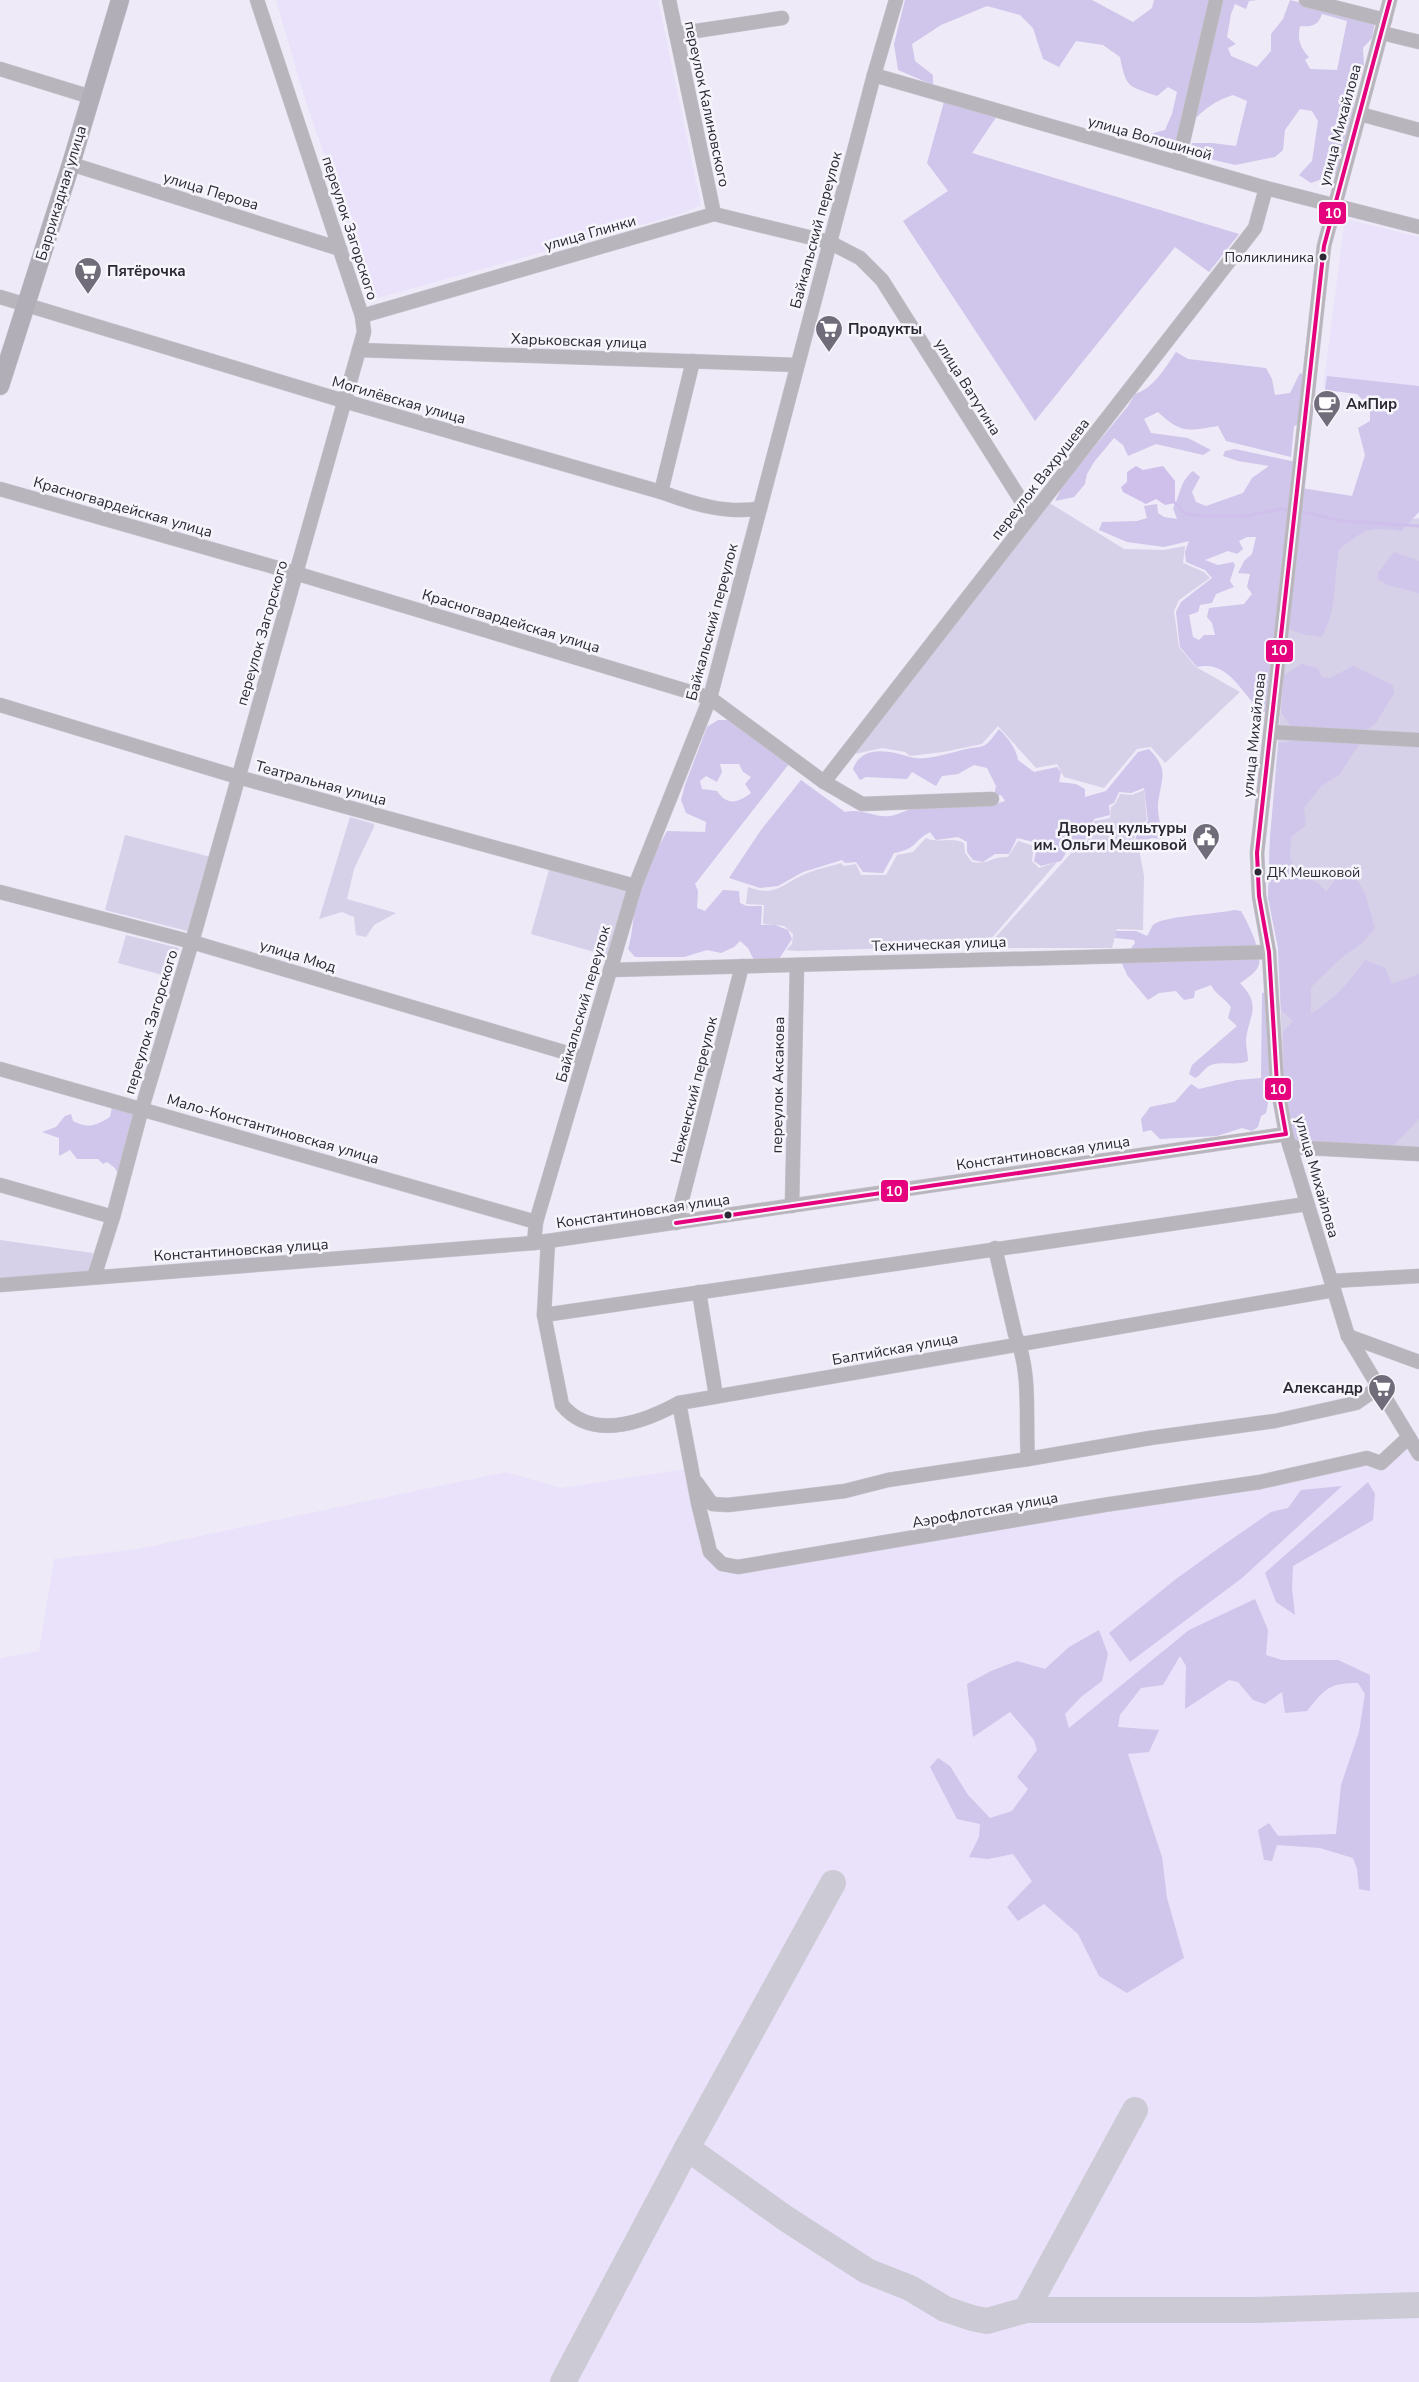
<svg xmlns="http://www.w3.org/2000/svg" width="1419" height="2382" font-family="'Nunito Sans',sans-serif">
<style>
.built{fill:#e9e2fa}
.green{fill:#d7d0e9}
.forest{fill:#d0c5ea;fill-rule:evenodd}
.water{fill:#cec0eb}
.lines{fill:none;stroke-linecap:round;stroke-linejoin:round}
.stream{stroke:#cec0eb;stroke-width:3}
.taxiway{stroke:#cccad4;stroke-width:26}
.minor-casing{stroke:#ccc8d4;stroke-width:15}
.major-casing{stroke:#ccc8d4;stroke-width:19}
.minor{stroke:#b8b6bc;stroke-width:14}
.major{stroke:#b2aeb7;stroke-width:18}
.bus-1-casing{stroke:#f6f5fb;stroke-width:8}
.bus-1{stroke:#e5007d;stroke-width:4}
.bus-dot{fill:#2c2834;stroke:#f6f5fb;stroke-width:2}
.labels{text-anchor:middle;stroke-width:5;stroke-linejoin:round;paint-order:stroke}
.bus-label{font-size:14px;fill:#2c2834;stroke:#f6f5fb;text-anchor:end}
.street-label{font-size:15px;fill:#2c2834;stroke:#f6f5fb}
.poi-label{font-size:15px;font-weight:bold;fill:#2c2834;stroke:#f6f5fb;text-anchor:start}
.line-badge{stroke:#f6f5fb;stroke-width:2}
.badge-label{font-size:14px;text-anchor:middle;font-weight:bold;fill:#fff}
</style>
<rect width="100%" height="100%" fill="#eeeaf8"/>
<g class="built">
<polygon points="276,0 658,0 701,205 680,214 374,299 305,99"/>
<polygon points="1345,219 1419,237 1419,400 1323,388"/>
<polygon points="1409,1448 1419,1465 1419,2382 0,2382 0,1658 39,1651 54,1559 138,1549 506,1472 560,1488 686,1469 723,1568 1363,1464 1383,1465"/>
</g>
<g class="green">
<polygon points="1048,502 1124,549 1164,550 1185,546 1183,563 1204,572 1210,578 1179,600 1174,611 1179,647 1196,667 1240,692 1165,763 1151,747 1137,749 1104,788 1064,777 1057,764 1036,768 998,726 982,744 943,752 910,756 905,752 882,748 850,755"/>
<polygon points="1419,518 1419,1148 1295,1143 1284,1088 1278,948 1268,897 1270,838 1295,534"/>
<polygon points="1144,790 1147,820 1135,830 1134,844 1147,841 1139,849 1144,876 1143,930 1117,929 1112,948 990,948 993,940 1073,851 1076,844 1087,841 1094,821 1110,818 1111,807 1115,804 1120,794 1132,795"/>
<polygon points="350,817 374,824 374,827 354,869 347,899 396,913 374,925 366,937 356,935 354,917 342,912 319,919"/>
<polygon points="125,835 211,857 191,932 105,910"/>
<path d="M926,838c13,6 25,-2 38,5l1,10 7,9c18,3 19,-6 36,-5l10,-16 16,5 -2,15 7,7 18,-6 -67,78 -45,2 -23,-3 -24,9 -101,3 -11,-1 6,-6 1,-10 -9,-8 -21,-2 1,-19 -18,-1 2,-17c27,10 33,-2 55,-12 12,-6 26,-8 38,-12l3,3 12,-2 5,11h25l11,-20 16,-3z"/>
<polygon points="550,866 625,890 627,897 612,957 531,934"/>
<polygon points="126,935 179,948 170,977 118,963"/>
<polygon points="0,1240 93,1253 89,1274 0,1280"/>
</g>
<g class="forest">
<path d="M905,0h187l41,22 19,-14 2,-8h104l-9,1 -3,8 -11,-5 -4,10 -4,23 9,7 -8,4 3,8 26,11 14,-16v-17l12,-15 7,-19 85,22 -3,16 -9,10 1,17 -10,26 -1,18 -9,36 -3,27 -30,11 -12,-8 13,-14 6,-40 -6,-10 -12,-2 -15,21 -2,20 -8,7 -40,8 -46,-11 3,-11h20l24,3 11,-45 -14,-6c-27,8 -43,28 -60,49l-20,2 -3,-12 15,-4 7,-16 5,-22 -9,-5 -11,9c-29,-10 -31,-8 -37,-39l-17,-12 -27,-4 -17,26 -16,-8 -10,-31 -13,-13 -33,-9 -46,19 -29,19 3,17 18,14v10l-35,-15 -4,-26zM1322,14l25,7 -10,49 -27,-1 -5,-9 4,-3c-9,-9 -12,-18 -9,-31 11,1 18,0 22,-12z"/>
<polygon points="944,102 997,116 972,153 1239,234 1209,272 1175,247 1035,421 903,221 948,191 927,163"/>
<path d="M1176,352l12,7 78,9 6,11 3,16 15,-2 10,-20 6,3 -6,48 -6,2 -3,31 -65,-16 -8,-15c-31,5 -36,8 -60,-14l-14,7 7,14 37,5 23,12 -8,5 -47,-11 -28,12 -5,-11 -9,-7 -20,24 -7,12 -2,10 -11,13 -19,4 8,-16 65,-79 7,-12c19,-6 30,-26 41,-42z"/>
<path d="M1327,376l92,10v126l-18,19c-33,-5 -36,-1 -62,18 -6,33 -1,57 -17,88l-21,-3 -13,-6 13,-140 51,8 13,-41 -7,-27 12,-7v-13l-13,-14 -32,-4z"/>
<path d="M1235,449l61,13 -28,247 -5,4c-20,-16 -33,-54 -66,-46l-17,-20 -4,-35 5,-10 31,-24 -7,-8 -19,-8 -1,-10 4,-11 -25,6 -37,-5 -28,-12 3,-8 35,-1 10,-3 -3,-12 13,-2 1,9 6,4 13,2 -4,-11c8,-13 6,-26 20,-37l7,6 -8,15 4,10 10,4 37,-13 9,-15 17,-12 -31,-5 -15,-5 2,-5zM1247,537h9l-4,17 -8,7 -6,12 12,1 -3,13 5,7 -8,10 -35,4 -2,9 5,6 3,12h-11l-5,5 -6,-3 -4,-22 9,-3 2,-7 12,-2 4,-9 18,-7 -4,-6 5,-16 -2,-3 -15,3 -13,-5 23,-9 9,3 6,-5 -4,-8z"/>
<polygon points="1394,552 1419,561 1419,593 1388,585 1378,579 1378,573"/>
<polygon points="1302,664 1317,668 1322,677 1330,678 1353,666 1393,685 1394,693 1376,723 1364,732 1294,731 1281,712 1284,675"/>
<path d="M718,720h15l56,44 -94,120 3,7 -1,17 8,3 18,-21 16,1 1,12 7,3h15l-1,19h14l13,5 4,9 -13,20 -25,1 -6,-12 -8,-7 -6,6 -13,6 -14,-3 -23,7h-49l-7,-8c5,-17 5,-33 8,-50 5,-24 20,-47 31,-68l38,1 1,-10 -20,-9 -5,-13 4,-15 22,-58zM720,764h19l4,8 8,5 -6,7 6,9c-13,10 -24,13 -34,-2l-15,-2 -2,-8 6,-5 11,6 5,-10z"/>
<path d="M999,729c9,9 17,19 19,31l16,12 23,-5 4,5 -2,10 17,2 9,5v8l21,-6 32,-39 11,-3c21,22 12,28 9,55 -1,11 4,23 4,35l-10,-1 -17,5 2,-12 11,-10 -4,-33 -13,5 -12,-1 -5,11 -5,2 1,10 -16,4 -9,21h-11l-13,21 -20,5 -7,-5 4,-18 -21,-5 -8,16h-14l-12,8 -10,-2 -6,-8v-10l-9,-5 -22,3 -6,-8c-17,9 -13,17 -36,21l-11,20 -20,-1 -7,-10 -11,1 -3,-3 -39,12 -25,14 -18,2 -31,-10 32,-48 40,-50 44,32c17,-4 29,6 45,4 9,-1 17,-7 26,-8 25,-2 52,-2 77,-3l12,-4 -4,-6 -7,1 2,-10 -9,-18 -13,-3 -16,9 -16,2 -6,10 -24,-14 -5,7 -41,-2 -6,3 -7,-11c9,-25 37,-18 57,-12 15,5 42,-5 57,-8 5,-2 11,-1 16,-3 6,-2 12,-12 16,-17z"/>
<path d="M1310,738l50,5 -21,32 -18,11 -17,22 2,17 -15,12 -1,19 4,14 25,14 7,8 13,-17 19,6 7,13 10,34 -13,15 -22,16 -29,28v27c22,-14 40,-33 54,-54l20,8 7,16 27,-10v145l-28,29 -96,-5 -11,-55 -1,-56 10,-11 -12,-11 -3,-62 -10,-51 2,-59 9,-95z"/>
<path d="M1234,910l7,1c7,12 23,44 17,56 -3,6 -12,12 -18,16 23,24 8,32 6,58 0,7 2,13 2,20 -11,5 -25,0 -37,4 -8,3 -9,10 -16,13l-6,-4 3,-9 45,-39 -9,-8 3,-11c-6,-9 -15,-12 -20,-22l-16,6 -1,7 -10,2 -8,-9 -17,2 -11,7 -21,-25 -6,-14 14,-18 -1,-3 -19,-2 1,-7h20l11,5c2,-3 4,-8 6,-11 9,-9 65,-11 81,-15z"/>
<polygon points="1266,992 1273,1087 1266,1097 1268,1103 1266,1113 1261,1116 1258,1127 1252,1131 1242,1128 1217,1136 1160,1139 1151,1130 1143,1132 1141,1119 1150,1107 1175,1102 1191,1084 1199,1089 1237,1080 1261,1078 1262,993"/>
<path d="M112,1107l13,3 11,7 -17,59 -4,-8 -8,-6 -4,2 -5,-5h-21l-7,-9 -11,6v-18l-17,-6 14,-5 9,-11 6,-2 2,7c15,8 22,5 37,-4z"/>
<polygon points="1368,1482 1375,1494 1373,1520 1293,1566 1292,1588 1295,1615 1276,1602 1265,1573"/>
<polygon points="1342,1486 1242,1578 1130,1662 1109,1633 1176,1579 1219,1548 1271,1512 1288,1508 1301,1490"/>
<path d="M1255,1599l13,31 -2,25 16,5h56l32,15v216l-11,-2 -2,-20 -4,-11 -33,-10 -43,-3 -5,16 -8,-1 -6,-30 11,-7 9,13 58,-2 5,-49 18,-53 6,-38 -7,-11c-30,0 -33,6 -51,28l-22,2 -3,-21 -17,12 -12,-4 -15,-18 -9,-2 -44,29 1,-43 -6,-10 -17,29 -22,3 -21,27 -2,12 41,3 -10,22 -21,2 34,103 5,41 17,60 -57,35 -28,-17 -21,-42 -34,-30 -26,17 -11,-14 25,-26 -19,-27 -25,5 -19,-2 10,-20 1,-13 -23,-5 -27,-52 8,-9 12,8 18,29 22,23 22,-7 16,-22 -11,-12 20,-27 -3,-10 -24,-28 -37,25 -6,-53 24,-13 26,-10 28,8 24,-22 30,-17 9,24 -6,27 -21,16 -16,17 4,14 120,-98z"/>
</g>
<polygon class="water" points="1136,466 1143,470 1163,466 1175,481 1175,503 1165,505 1156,499 1146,504 1123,492 1121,487 1127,482 1127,472"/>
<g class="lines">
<g class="stream">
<polyline points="1175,503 1186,514 1201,516 1247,516 1280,509 1292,510"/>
<polyline points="1298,511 1343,521 1419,526"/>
</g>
<g class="taxiway">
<polyline points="687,2148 785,2218 867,2271 910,2288 945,2309 972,2318 987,2321 1026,2310 1254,2310 1419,2305"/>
<polyline points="1026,2310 1135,2110"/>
<polyline points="563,2382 687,2148 833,1883"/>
</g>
<defs>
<g id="minor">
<polyline points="669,0 714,214"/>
<polyline points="1306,0 1385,20"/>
<polyline points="1390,0 1324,246 1257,853 1259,896 1269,952 1277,1084 1286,1134 1348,1336 1419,1454"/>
<polyline points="1382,33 1419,42"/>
<polyline points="676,34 782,18"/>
<polyline points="0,69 91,97"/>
<polyline points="874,75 1266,188 1419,227"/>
<polyline points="1360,114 1419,130"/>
<polyline points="1178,163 1216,0"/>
<polyline points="71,164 340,249"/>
<path d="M0,297l344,104 317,91c30,11 66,23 99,16"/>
<polyline points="362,316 714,214 829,242 860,258 882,280 1031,516"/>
<polyline points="359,350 797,365"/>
<polyline points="0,489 295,573 710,698 824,782 862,804 992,799"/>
<polyline points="661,492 693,361"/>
<polyline points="0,705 238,777 635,886"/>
<polyline points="1271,732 1419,740"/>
<polyline points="824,782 1255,228 1266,188"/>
<polyline points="0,892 192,942 584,1058"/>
<polyline points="610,970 1269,952"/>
<polyline points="0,1069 536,1222"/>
<polyline points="1290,1147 1419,1154"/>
<polyline points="0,1185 113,1217"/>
<polyline points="792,1206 797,965"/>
<polyline points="676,1223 742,966"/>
<path d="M548,1241l-4,74 18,90c31,37 82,17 117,-2l655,-113"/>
<polyline points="534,1243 536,1222 635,886 710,698 874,75 896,0"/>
<path d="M995,1248l20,86c17,38 10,85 13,125"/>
<polyline points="94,1277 113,1217 142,1108 192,942 364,332 362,316 257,0"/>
<polyline points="1332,1281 1419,1276"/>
<polyline points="0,1285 534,1243 1286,1134"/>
<polyline points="699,1292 716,1396"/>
<polyline points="544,1315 1307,1204"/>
<polyline points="1348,1336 1419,1362"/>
<polyline points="679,1403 698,1503 710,1552 722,1564 738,1567 1104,1505 1260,1482 1367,1458 1381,1463 1409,1437"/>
<polyline points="697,1483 712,1504 728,1505 845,1491 888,1480 1028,1459 1150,1438 1275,1421 1356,1403 1379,1387"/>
</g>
<polyline id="major" points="0,386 71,164 120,0"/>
</defs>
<use href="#minor" class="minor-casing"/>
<use href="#major" class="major-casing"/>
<use href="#minor" class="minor"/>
<use href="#major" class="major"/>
<defs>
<polyline id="bus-1" points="676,1223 1286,1134 1277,1084 1269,952 1259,896 1257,853 1324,246 1390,0"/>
</defs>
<use href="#bus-1" class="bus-1-casing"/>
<use href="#bus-1" class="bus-1"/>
</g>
<defs>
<symbol id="supermarket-pin" viewBox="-11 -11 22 30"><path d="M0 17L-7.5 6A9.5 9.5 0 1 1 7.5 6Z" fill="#706c79" stroke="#f6f5fb"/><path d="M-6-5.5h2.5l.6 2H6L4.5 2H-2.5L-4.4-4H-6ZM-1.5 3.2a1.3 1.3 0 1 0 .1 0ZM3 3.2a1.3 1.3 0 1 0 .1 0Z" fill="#fff"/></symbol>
<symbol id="cafe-pin" viewBox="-11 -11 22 30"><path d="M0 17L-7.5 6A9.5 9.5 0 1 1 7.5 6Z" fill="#706c79" stroke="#f6f5fb"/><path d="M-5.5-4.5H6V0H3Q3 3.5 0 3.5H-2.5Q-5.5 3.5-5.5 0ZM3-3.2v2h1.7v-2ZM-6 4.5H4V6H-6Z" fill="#fff"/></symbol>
<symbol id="civic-pin" viewBox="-11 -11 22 30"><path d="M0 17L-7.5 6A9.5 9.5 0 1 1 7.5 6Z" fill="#706c79" stroke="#f6f5fb"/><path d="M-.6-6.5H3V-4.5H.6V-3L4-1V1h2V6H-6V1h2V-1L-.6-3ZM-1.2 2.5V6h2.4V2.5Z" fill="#fff"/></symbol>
</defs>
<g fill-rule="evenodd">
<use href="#supermarket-pin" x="72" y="255" width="32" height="43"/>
<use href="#supermarket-pin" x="813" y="313" width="32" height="43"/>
<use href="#cafe-pin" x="1311" y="388" width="32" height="43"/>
<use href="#civic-pin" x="1190" y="821" width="32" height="43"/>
<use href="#supermarket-pin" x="1366" y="1372" width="32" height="43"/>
</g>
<g class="bus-dot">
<circle cx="1323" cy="257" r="4.5"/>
<circle cx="1258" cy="872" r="4.5"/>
<circle cx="728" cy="1215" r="4.5"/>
</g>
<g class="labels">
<g class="bus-label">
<text x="1314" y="262">Поликлиника</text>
<text x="1267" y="877" text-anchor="start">ДК Мешковой</text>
</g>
<g class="street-label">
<text transform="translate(707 104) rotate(78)" y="5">переулок Калиновского</text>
<text transform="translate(1340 125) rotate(-75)" y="5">улица Михайлова</text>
<text transform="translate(1150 138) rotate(16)" y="5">улица Волошиной</text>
<text transform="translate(211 191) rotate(17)" y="5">улица Перова</text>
<text transform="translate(61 193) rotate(-73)" y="5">Баррикадная улица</text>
<text transform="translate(350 228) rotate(72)" y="5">переулок Загорского</text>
<text transform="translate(816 230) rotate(-75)" y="5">Байкальский переулок</text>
<text transform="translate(590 233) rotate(-16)" y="5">улица Глинки</text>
<text transform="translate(579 341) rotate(2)" y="5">Харьковская улица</text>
<text transform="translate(968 387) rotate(58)" y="5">улица Ватутина</text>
<text transform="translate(399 400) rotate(16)" y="5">Могилёвская улица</text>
<text transform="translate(1040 479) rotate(-52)" y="5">переулок Вахрушева</text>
<text transform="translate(123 507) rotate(16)" y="5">Красногвардейская улица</text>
<text transform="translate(511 621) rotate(17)" y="5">Красногвардейская улица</text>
<text transform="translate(712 622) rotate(-75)" y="5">Байкальский переулок</text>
<text transform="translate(262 633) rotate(-74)" y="5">переулок Загорского</text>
<text transform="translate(1254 735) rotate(-84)" y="5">улица Михайлова</text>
<text transform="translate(321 783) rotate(15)" y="5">Театральная улица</text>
<text transform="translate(939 944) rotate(-2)" y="5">Техническая улица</text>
<text transform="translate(298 956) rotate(17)" y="5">улица Мюд</text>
<text transform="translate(583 1004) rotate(-74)" y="5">Байкальский переулок</text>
<text transform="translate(151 1022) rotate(-73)" y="5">переулок Загорского</text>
<text transform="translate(778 1085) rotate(-89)" y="5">переулок Аксакова</text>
<text transform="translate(694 1090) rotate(-76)" y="5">Неженский переулок</text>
<text transform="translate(273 1129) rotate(16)" y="5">Мало-Константиновская улица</text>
<text transform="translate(1043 1153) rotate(-8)" y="5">Константиновская улица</text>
<text transform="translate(1317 1177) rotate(74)" y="5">улица Михайлова</text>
<text transform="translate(643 1211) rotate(-8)" y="5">Константиновская улица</text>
<text transform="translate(241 1250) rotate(-4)" y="5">Константиновская улица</text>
<text transform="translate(895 1349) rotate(-10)" y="5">Балтийская улица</text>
<text transform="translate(985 1510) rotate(-10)" y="5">Аэрофлотская улица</text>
</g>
<g class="poi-label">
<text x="107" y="276">Пятёрочка</text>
<text x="848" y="334">Продукты</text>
<text x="1346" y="409">АмПир</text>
<text x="1187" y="833" text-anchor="end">Дворец культуры<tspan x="1187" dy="17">им. Ольги Мешковой</tspan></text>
<text x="1363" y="1393" text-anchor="end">Александр</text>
</g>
</g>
<g class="line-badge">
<rect x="1318" y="201" width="29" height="24" rx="5" fill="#e5007d"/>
<rect x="1265" y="639" width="29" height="24" rx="5" fill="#e5007d"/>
<rect x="1264" y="1077" width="28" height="24" rx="5" fill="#e5007d"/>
<rect x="880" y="1179" width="29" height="24" rx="5" fill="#e5007d"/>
</g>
<g class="badge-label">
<text x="1333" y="218">10</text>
<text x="1279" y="655">10</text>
<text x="1278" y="1094">10</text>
<text x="894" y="1196">10</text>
</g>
</svg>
